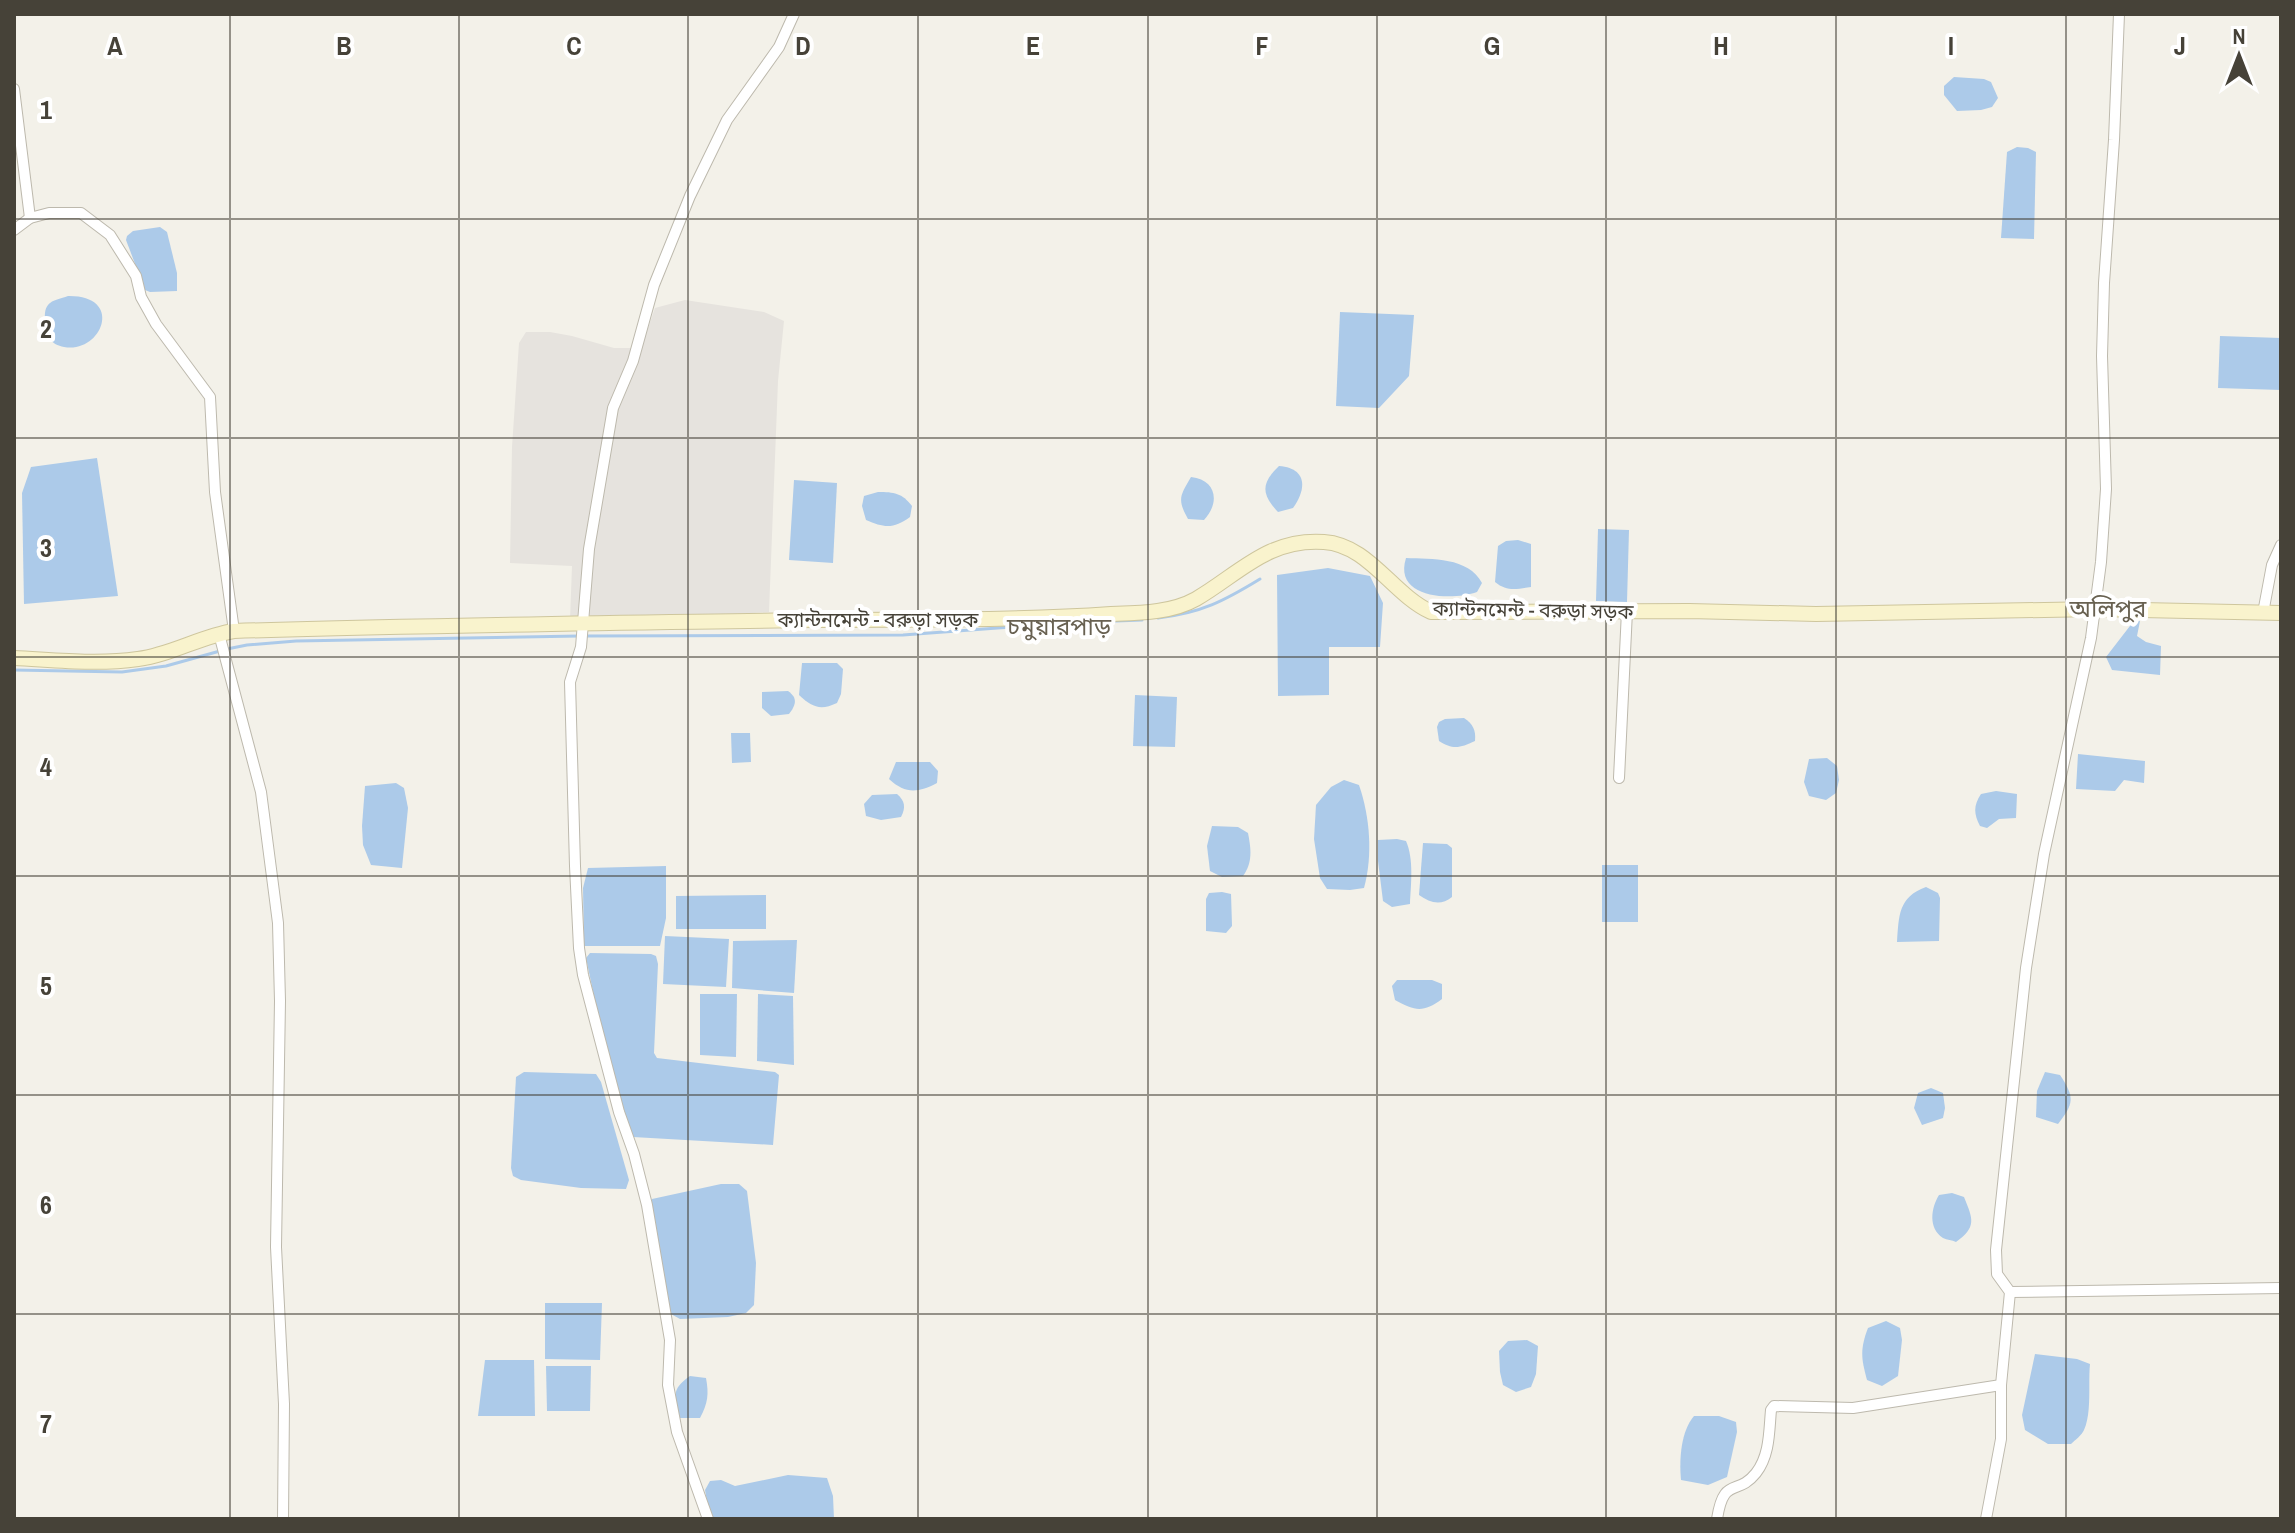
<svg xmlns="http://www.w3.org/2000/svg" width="2295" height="1533" font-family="'Archivo Narrow','Noto Sans Bengali',sans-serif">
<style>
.industrial{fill:#e6e3de}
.water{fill:#accae9}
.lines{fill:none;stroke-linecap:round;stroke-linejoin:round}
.stream{stroke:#accae9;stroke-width:3}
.street-casing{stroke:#bdb9ad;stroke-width:12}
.secondary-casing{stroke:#cec69d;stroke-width:16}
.street{stroke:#fff;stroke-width:10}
.secondary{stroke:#f9f3cd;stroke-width:14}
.grid{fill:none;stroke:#464238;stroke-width:2;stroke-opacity:0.55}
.labels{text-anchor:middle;stroke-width:8;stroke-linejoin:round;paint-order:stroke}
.street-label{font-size:20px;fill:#464238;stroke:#fff}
.quarter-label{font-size:24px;fill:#686151;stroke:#fff}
.grid-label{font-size:26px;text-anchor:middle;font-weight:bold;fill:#464238;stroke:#fff;stroke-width:8;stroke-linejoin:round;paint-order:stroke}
</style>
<rect width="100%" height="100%" fill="#f3f1e9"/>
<polygon class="industrial" points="685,300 764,312 784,321 778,381 769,612 648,620 570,620 572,566 510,563 512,447 519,343 526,332 550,332 572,336 614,348 641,348 655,308"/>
<g class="water">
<polygon points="1954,77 1984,79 1991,82 1998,98 1992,107 1981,110 1957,111 1944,95 1944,86"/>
<polygon points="2017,147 2028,148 2036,152 2034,239 2001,238 2007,152"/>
<polygon points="160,227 167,232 177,273 177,291 150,292 145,290 126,240 127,236 133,231"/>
<path d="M68,296c57,-1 34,58 -4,51 -6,-1 -12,-4 -16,-10 -3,-6 -3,-11 -3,-18 -1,-18 8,-18 23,-23z"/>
<polygon points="1340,312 1414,315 1409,376 1379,408 1336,406"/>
<polygon points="2220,336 2281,338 2281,390 2218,388"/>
<polygon points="97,458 118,596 24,604 22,493 31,467"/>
<path d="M1279,466c28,2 28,23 14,42l-15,4c-17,-18 -17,-29 1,-46z"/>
<path d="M1191,477c26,3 29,26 13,43l-16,-1c-11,-20 -8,-23 3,-42z"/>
<polygon points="794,480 837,483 833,563 789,560"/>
<path d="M878,492c16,0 24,1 34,14l-2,11c-16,12 -26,11 -44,3l-4,-14 2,-10z"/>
<polygon points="1598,529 1629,530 1627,602 1596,601"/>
<path d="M1518,540l13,4v43c-14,2 -24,5 -36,-5l3,-36 8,-5z"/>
<path d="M1406,558c26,1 62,-1 76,25l-5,9c-25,9 -84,7 -71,-34z"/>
<polygon points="1328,568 1370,576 1383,603 1380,647 1329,647 1329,695 1278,696 1277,575"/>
<polygon points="2140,621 2137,636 2146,642 2161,646 2160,675 2112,670 2106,657 2133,622"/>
<path d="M802,663h35l6,6 -2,25 -4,9c-17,8 -25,4 -38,-8z"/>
<path d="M788,691c10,7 8,14 1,23l-18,2 -9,-8v-16z"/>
<polygon points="1135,695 1177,697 1175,747 1133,746"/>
<path d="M1464,718c9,6 12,12 11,23 -15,7 -22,9 -36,0l-2,-14 2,-5 6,-3z"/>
<polygon points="731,733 750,733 751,762 732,763"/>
<polygon points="2078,754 2145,761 2144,783 2124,780 2115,791 2076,789"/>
<polygon points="1827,758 1837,766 1839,780 1836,793 1826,800 1809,796 1804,782 1809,759"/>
<path d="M896,762h34l8,9 -1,12c-19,10 -32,11 -48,-4z"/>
<path d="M1344,780l15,5c11,32 14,70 5,103l-14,2 -23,-1 -7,-11 -6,-39 2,-34 15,-18z"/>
<polygon points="396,783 404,788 408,808 402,868 371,865 363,845 362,826 365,786"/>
<path d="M1996,791l21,3 -1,24 -17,1 -12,9 -7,-2c-6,-12 -7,-20 1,-32z"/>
<path d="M897,794c8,7 9,13 4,23l-20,3 -15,-4 -2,-12 8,-9z"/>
<path d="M1212,826l26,1 10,6c3,16 5,29 -5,43l-21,1 -12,-6 -3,-25z"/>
<path d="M1397,839l9,2c8,18 5,43 4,63l-18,3 -9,-6 -5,-40v-21z"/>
<path d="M1423,843l24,1 5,4v49c-11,9 -22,6 -33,-2z"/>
<rect x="1602" y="865" width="36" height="57"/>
<polygon points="666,866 666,918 660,946 584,946 583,888 588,868"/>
<path d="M1926,887l12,6 2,5 -1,43 -42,1c2,-26 1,-45 29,-55z"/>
<polygon points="1222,892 1231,894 1232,926 1226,933 1206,931 1206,899 1209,893"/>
<polygon points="766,895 766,929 676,929 676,896"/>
<polygon points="665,936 729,939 726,987 663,984"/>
<polygon points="797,940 794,993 732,988 733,941"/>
<polygon points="590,953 651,954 656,956 658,964 654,1053 657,1058 775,1072 779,1075 773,1145 633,1137 609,1067 586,958"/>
<path d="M1397,980h35l10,4v15c-19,14 -27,12 -47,1l-3,-14z"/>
<polygon points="700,994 737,994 736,1057 700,1055"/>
<polygon points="758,994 793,996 794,1065 757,1061"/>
<polygon points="524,1072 596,1074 601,1082 629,1180 626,1189 581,1188 521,1180 513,1176 511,1168 516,1077"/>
<path d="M2045,1072l15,3c15,23 14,28 -2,49l-22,-7 1,-26z"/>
<polygon points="1931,1088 1943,1093 1945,1108 1943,1118 1922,1125 1914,1108 1918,1093"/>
<polygon points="721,1184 739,1184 747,1191 756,1263 754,1305 746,1313 728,1317 680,1319 671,1314 666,1308 650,1204 652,1199"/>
<path d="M1952,1193l12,4c9,22 13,30 -8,45 -4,-2 -9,-2 -13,-4 -15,-10 -12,-30 -4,-43z"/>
<polygon points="545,1303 602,1303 600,1360 545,1359"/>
<path d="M1886,1321l14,7 2,12 -4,36 -16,10 -15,-6c-6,-22 -7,-31 1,-52z"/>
<polygon points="1527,1340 1538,1346 1536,1374 1531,1387 1516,1392 1503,1385 1500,1372 1499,1351 1508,1341"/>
<path d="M2035,1354l42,5 13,5c-2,18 2,49 -6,66 -2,5 -9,10 -13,14h-23l-23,-14 -3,-15z"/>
<polygon points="485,1360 534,1360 535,1416 478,1416"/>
<polygon points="546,1366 591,1366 590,1411 547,1411"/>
<path d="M690,1376l16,2c3,16 2,25 -6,40h-20c-5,-22 -10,-28 10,-42z"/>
<path d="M1694,1416h25l17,6 1,10 -10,45 -19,8 -27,-5c-2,-21 0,-49 13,-64z"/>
<polygon points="788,1475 827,1478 833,1496 834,1519 710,1519 705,1490 710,1481 721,1480 735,1486"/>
</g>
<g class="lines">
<g class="stream">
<path d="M1158,618c43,-5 66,-17 102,-39"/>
<polyline points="1090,622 1142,620"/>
<polyline points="586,636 903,635 1050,624"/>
<polyline points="227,649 247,645 296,641 579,636"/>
<polyline points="14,670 122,672 166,666 220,651"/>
</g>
<defs>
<g id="street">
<polyline points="14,89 30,218"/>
<polyline points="14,230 30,218 49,213 81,213 110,235 136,276 141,297 156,324 210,397 215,492 234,631"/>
<polyline points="2263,613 2272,565 2281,545"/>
<polyline points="219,634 261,792 278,923 280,1001 276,1247 284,1404 283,1519"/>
<polyline points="1619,778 1627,611"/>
<polyline points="2010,1292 2281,1288"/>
<polyline points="708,1519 677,1432 668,1385 670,1340 647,1205 634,1154 619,1112 583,975 579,948 575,866 570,682 581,647 589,549 613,408 633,361 654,285 690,196 727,120 779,47 794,14"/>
<path d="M1717,1519c7,-44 20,-22 39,-46 14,-18 13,-42 15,-63l3,-4 79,2 148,-23"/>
<polyline points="1986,1519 2001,1439 2001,1385 2010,1292 1997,1274 1996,1250 2026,968 2044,854 2091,638 2101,562 2106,489 2102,356 2104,283 2114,140 2119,14"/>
</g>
<path id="secondary" d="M14,658c41,2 83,7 124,1 33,-4 63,-23 96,-28 193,-6 386,-8 578,-11 100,-1 200,1 299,-6 28,-1 60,-1 85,-15 43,-25 72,-61 128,-57 45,3 68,52 107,70l258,-1 127,3 279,-5 186,4"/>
</defs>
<use href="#street" class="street-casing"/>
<use href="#secondary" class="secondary-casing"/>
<use href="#street" class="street"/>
<use href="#secondary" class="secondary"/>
</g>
<path class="grid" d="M230,14v1505M459,14v1505M688,14v1505M918,14v1505M1148,14v1505M1377,14v1505M1606,14v1505M1836,14v1505M2066,14v1505M14,219h2267M14,438h2267M14,657h2267M14,876h2267M14,1095h2267M14,1314h2267"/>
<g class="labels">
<g class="street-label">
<text transform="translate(1533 610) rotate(1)" y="7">ক্যান্টনমেন্ট - বরুড়া সড়ক</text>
<text x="878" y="627">ক্যান্টনমেন্ট - বরুড়া সড়ক</text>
</g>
<g class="quarter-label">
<text x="2108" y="617">অলিপুর</text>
<text x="1059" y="635">চমুয়ারপাড়</text>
</g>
</g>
<g class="grid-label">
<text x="115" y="55">A</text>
<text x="344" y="55">B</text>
<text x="574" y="55">C</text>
<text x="803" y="55">D</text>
<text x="1033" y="55">E</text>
<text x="1262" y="55">F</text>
<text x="1492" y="55">G</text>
<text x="1721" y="55">H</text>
<text x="1951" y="55">I</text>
<text x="2180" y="55">J</text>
<text x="46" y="119">1</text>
<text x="46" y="338">2</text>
<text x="46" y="557">3</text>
<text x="46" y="776">4</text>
<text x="46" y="995">5</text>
<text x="46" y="1214">6</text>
<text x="46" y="1433">7</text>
</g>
<rect width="2295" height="1533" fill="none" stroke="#464238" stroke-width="32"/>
<g transform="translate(2239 56)" stroke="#ffffff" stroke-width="6" paint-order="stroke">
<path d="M0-6L14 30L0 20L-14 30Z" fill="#464238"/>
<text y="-12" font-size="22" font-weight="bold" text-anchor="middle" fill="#464238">N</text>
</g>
</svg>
